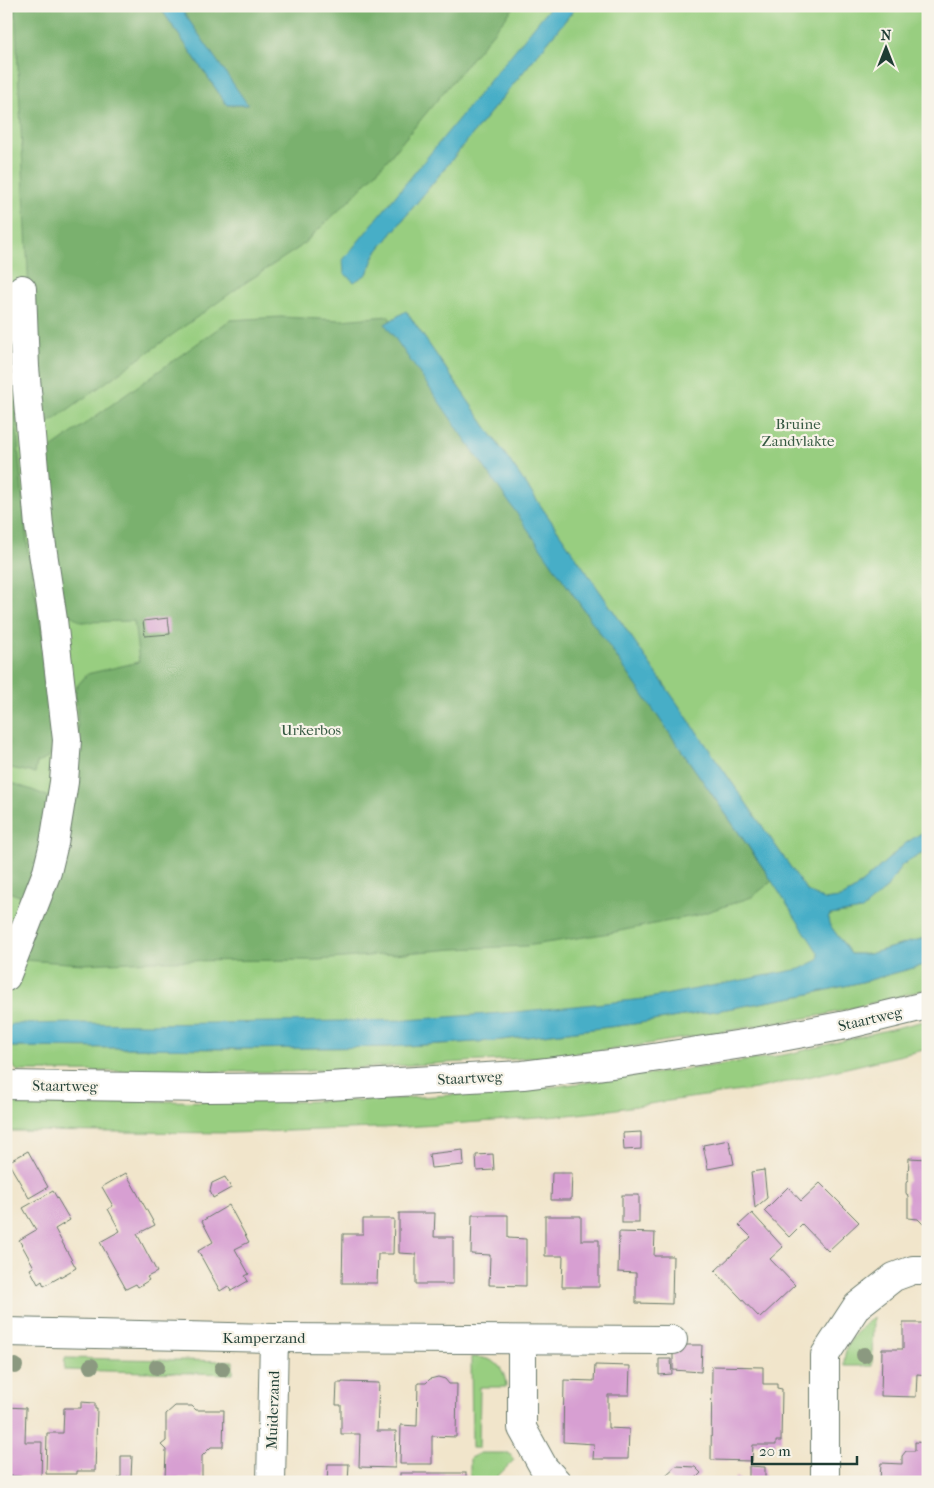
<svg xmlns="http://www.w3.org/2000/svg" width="934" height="1488" font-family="'IM FELL French Canon',serif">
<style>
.green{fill:#98ce80;stroke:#5c865a}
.forest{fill:#7ab16e;stroke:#4c7751}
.water{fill:#47aec7;stroke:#33767e}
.building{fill:#d79fd2}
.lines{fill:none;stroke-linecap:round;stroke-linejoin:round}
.street-casing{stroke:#687869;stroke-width:30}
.secondary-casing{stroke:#687869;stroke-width:30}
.street{stroke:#fff;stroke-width:28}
.secondary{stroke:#fff;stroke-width:28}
.tree{fill:#8b9980}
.labels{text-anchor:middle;stroke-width:4.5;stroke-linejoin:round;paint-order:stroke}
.park-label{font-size:15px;fill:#375a43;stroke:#f7f3e8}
.street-label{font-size:15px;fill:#1f3d34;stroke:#f7f3e8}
</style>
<rect width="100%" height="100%" fill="#f7f3e8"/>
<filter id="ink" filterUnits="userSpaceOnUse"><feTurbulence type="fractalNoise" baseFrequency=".02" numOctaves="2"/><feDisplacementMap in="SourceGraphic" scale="10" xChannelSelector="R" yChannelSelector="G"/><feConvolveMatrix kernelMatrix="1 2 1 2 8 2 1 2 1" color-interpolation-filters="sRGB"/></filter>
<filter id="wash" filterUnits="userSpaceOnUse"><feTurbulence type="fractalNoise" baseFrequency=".0096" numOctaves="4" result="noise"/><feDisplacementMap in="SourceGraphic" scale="20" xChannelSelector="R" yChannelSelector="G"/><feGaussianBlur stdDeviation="1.12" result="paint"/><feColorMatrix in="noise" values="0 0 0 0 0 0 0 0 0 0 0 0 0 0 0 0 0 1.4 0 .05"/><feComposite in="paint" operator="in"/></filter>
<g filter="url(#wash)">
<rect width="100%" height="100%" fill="#f1e5cb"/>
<g class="green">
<polygon points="6,6 565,6 358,271 367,274 375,254 577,6 928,6 928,829 906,843 854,890 840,898 824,900 807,891 406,311 392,320 846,976 491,1026 6,1036"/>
<polygon points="928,850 928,937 869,954 851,954 829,924 828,919 830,915 851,912 886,889 902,865"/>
<polygon points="928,964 928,989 824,1015 618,1049 516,1059 291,1072 18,1071 15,1069 6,1052 6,1042 11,1047 237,1049 388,1047 493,1041 634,1024 721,1010 805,995 862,982"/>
<polygon points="928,1020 928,1049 756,1089 675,1100 597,1112 538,1118 406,1127 231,1133 6,1131 6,1100 276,1102 375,1100 527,1090 712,1066 789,1054"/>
<path d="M873,1317l-1,49h-28c0,-26 12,-32 29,-49z"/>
<path d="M471,1357c21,0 34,7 35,30h-26l-1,61h-7z"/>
<polygon points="65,1358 233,1361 233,1374 64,1370"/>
<polygon points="480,1453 509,1453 514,1460 492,1482 470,1482 470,1458"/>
</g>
<g class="forest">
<polygon points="15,6 159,6 227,105 247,105 179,6 515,6 389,158 353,197 300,247 242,285 49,423 44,419 29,293"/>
<polygon points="388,316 391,320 386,324 772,881 752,897 698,915 610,933 526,946 455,949 318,960 155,961 83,964 24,960 78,737 77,705 74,690 87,674 139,662 134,621 81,622 64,610 52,521 46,458 47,451 230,320 281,317 341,320"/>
<path d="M6,351l7,15 6,93 9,93 15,86 11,109c-3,9 -8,13 -17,16l-2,10 -29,-6z"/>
<polygon points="6,781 32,790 49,797 39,857 25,898 6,891"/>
</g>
<g class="water">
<polygon points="159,6 179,6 248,105 227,105"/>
<polygon points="551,6 577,6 375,254 367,274 354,282 344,273 343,260"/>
<path d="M406,311l401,580 17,9 16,-2 14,-8 52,-47 22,-14v21l-26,15 -16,24 -24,21 -32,5 -2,4 1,5 22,30h18l59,-17v27l-66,18 -57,13 -84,15 -87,14 -141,17 -105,6 -151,2 -226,-2c-9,-6 -5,-16 1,-23l65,-1 72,1 258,-4 108,-8 129,-13 156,-30 18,-9 1,-5 -2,-4 -53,-82 -379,-545z"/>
</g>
<g id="blocks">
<g class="building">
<polygon points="168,618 170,634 145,636 143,621"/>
<polygon points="641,1132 641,1149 624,1150 623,1133"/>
<polygon points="729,1140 734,1164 708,1169 703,1145"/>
<polygon points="463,1150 464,1165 431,1168 429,1154"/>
<polygon points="28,1151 48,1187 29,1198 8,1162"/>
<polygon points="493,1154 494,1170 477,1171 476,1155"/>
<polygon points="909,1158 928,1159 928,1224 923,1224 918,1219 908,1218 908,1196 906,1193 906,1183 908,1180"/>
<polygon points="764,1170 767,1198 755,1208 751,1172"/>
<polygon points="126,1173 155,1225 137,1234 157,1272 147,1277 149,1280 138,1287 136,1284 126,1289 100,1242 120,1231 108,1209 113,1206 102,1187"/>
<polygon points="552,1173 572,1173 571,1200 551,1200"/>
<polygon points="225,1177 231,1188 213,1198 210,1191 212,1183"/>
<polygon points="820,1183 859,1222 828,1251 802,1224 789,1237 764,1211 788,1187 801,1201"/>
<polygon points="53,1191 70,1220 55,1229 76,1268 44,1286 42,1281 38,1284 30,1269 34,1267 19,1240 36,1230 23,1208"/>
<rect x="622" y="1195" width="17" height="28"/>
<polygon points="229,1205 249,1242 235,1249 249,1274 245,1276 248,1281 231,1291 228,1286 220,1291 198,1251 213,1242 202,1221"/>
<polygon points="399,1213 435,1213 434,1237 453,1237 453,1284 416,1284 416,1254 399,1253"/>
<polygon points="752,1213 783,1247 770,1259 795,1285 760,1318 715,1271 751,1237 739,1225"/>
<polygon points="472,1215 508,1215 508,1238 526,1239 526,1286 489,1285 490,1255 471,1254"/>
<polygon points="545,1216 581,1216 581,1240 599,1240 599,1287 562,1287 563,1256 545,1256"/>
<polygon points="363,1219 394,1219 393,1254 378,1254 377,1283 342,1283 343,1234 363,1234"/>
<polygon points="619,1232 655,1233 654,1256 673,1256 672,1304 636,1303 636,1273 618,1272"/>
<polygon points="903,1323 928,1323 928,1375 917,1374 916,1397 881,1396 882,1349 903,1349"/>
<polygon points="673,1345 702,1345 701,1372 673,1370"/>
<polygon points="659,1359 671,1359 672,1374 659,1375"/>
<polygon points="595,1365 630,1366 629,1395 608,1395 608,1428 629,1429 628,1459 593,1459 594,1444 563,1442 564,1380 594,1381"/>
<polygon points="712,1366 763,1367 763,1384 777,1384 777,1388 782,1389 781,1441 776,1441 776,1445 753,1445 752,1461 711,1460"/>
<polygon points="438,1377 445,1379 449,1384 457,1384 456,1437 432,1436 432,1464 400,1464 401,1425 417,1426 418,1383 426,1383 430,1379"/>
<polygon points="342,1382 379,1383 377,1431 396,1431 395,1468 359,1467 360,1434 341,1434 341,1405 336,1405 337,1383 342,1383"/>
<polygon points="81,1402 95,1403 95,1409 97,1409 95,1471 77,1471 77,1474 46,1474 47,1433 63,1433 64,1408 81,1408"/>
<polygon points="175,1406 192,1406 196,1410 224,1410 223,1447 211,1447 202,1456 202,1478 165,1478 166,1450 161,1445 166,1441 166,1414"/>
<polygon points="6,1407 26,1408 25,1442 42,1442 41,1477 8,1476 8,1459 6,1459"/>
<polygon points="915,1442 928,1443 928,1482 880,1482 881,1463 902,1464 902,1456 906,1451 915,1451"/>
<polygon points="121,1456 132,1456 131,1477 145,1477 145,1482 119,1482 119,1477 121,1477"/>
<polygon points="328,1464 349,1464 348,1482 327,1482"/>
<polygon points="676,1466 695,1467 701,1473 692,1482 672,1482 666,1475"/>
<polygon points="749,1466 765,1467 765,1480 749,1480"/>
<rect x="400" y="1473" width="66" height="9"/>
<polygon points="737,1477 742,1482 732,1482"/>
</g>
</g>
</g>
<g filter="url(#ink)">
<use href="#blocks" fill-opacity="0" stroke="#687869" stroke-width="1"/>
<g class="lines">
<defs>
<g id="street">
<polyline points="6,977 47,872 54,843 64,782 67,740 53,620 39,526 25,367 22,289"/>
<polyline points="6,1332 274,1338 673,1340"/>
<polyline points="522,1340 522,1428 544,1468 557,1482"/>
<polyline points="271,1482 274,1338"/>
<polyline points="825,1482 825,1355 857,1306 894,1277 913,1270 928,1270"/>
</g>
<polyline id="secondary" points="6,1085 209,1088 311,1087 523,1075 627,1062 755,1042 846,1025 928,1005"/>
</defs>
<use href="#street" class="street-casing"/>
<use href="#secondary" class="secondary-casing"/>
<use href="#street" class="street"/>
<use href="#secondary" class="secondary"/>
</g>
<g class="tree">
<circle cx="864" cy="1355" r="8"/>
<circle cx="15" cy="1366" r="8"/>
<circle cx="91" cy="1366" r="8"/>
<circle cx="157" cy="1367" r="8"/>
<circle cx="222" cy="1369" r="8"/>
</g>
</g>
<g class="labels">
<g class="park-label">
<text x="798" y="429">Bruine<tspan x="798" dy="17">Zandvlakte</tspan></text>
<text x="311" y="735">Urkerbos</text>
</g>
<g class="street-label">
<text transform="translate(870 1019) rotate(-13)" y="5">Staartweg</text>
<text transform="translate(470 1078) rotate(-3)" y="5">Staartweg</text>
<text transform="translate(65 1086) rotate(1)" y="5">Staartweg</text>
<text x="264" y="1343">Kamperzand</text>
<text transform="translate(273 1410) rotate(-88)" y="5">Muiderzand</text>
</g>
</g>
<rect width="934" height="1488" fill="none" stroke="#f7f3e8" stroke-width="25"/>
<g transform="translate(886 48)" stroke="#f7f3e8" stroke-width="4" paint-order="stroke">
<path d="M0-4L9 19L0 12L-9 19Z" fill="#1f3d34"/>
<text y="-8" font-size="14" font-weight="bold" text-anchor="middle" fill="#1f3d34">N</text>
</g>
<path d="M752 1456v8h105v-8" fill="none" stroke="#1f3d34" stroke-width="2.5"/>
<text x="759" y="1456" font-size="15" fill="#1f3d34" stroke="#f7f3e8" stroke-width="4" paint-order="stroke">20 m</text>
</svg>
